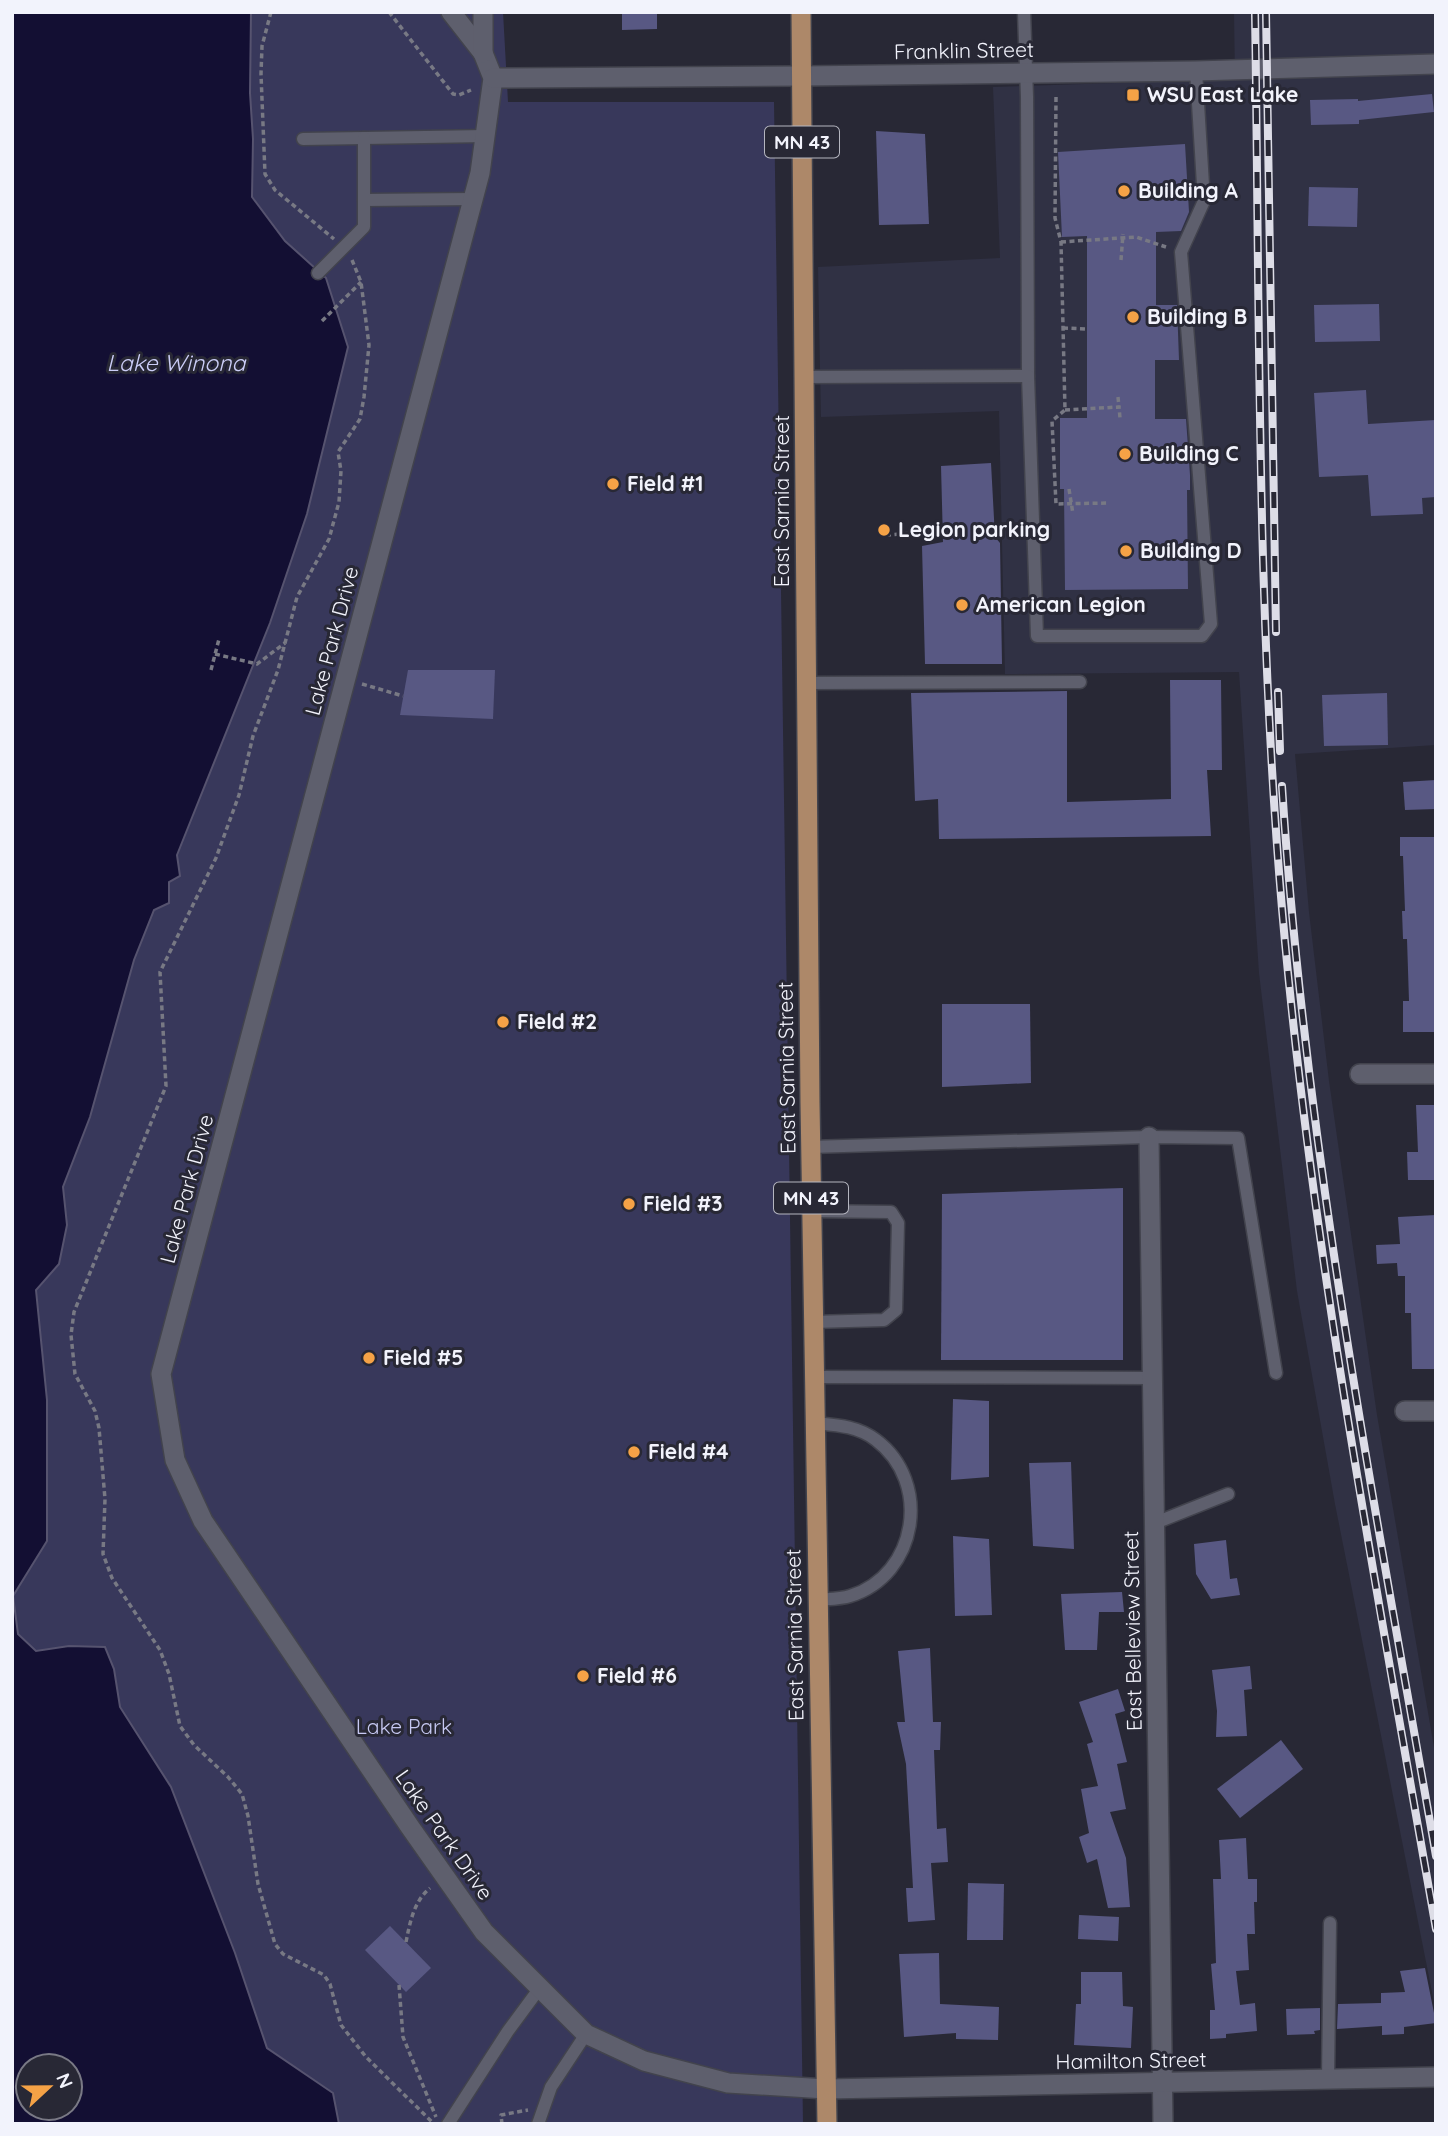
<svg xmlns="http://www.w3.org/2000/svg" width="1448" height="2136" font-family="Quicksand,sans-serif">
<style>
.built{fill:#303144}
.green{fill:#38385b;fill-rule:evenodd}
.water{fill:#130f33;stroke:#56536f;stroke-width:2;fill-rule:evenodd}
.building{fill:#585883}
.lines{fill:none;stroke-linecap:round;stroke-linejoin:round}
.service-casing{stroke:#42434d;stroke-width:15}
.minor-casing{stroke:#42434d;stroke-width:22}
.tertiary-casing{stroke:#42434d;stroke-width:22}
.primary-casing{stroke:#42434d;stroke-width:22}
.path{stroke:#787984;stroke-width:3.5;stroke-dasharray:5 3.5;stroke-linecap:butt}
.service{stroke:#5e5f6d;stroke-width:12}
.minor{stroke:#5e5f6d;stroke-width:19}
.tertiary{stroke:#5e5f6d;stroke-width:19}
.primary{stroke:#ad8869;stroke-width:19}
.rail-casing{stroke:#dddde7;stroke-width:8}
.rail{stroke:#282835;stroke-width:5;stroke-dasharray:16;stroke-linecap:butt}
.poi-dot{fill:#f5a246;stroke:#282835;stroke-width:2.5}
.labels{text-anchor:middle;stroke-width:6;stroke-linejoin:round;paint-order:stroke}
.shield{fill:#282835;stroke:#b5b6c0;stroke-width:2}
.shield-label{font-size:19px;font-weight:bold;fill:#f2f3fc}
.street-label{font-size:21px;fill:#f2f3fc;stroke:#282835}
.poi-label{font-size:21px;font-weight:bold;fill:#f2f3fc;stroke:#282835;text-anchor:start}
.park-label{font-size:21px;fill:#c7c9f3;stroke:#282835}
.water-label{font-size:23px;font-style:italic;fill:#cbcdf7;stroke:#282835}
</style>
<rect width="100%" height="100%" fill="#282835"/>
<polygon class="built" points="1234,12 1436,12 1436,745 1295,754 1309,912 1329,1081 1377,1415 1436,1759 1436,2012 1335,1504 1297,1291 1259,973 1239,672 1005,674 999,411 821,417 818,267 1000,258 993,87 1235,79"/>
<path class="green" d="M12,12h491l5,90h266l29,2022h-791zM28,2066h42v42h-42z"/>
<path class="water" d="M12,12h239l-1,81 3,46 -1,58 33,44 41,37 22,69 -41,167 -37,109 -93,232 3,21 -11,6v21l-15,7 -20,50 -44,157 -27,70 4,38 -8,39 -23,26 11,110v141l-34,55 5,38 18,17 33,-5 36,1 9,22 6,38 51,80 64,166 32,95 66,45 6,31h-327zM28,2066h42v42h-42z"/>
<g class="building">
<polygon points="622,12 657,12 657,29 622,30"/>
<polygon points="1432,94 1434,112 1359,120 1359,124 1311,125 1310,100 1358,99 1358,101"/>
<polygon points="876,131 925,134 929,224 879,225"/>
<polygon points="1185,144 1189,212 1181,231 1156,232 1156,305 1177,305 1179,360 1155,360 1155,419 1186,419 1190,475 1190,490 1187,490 1188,589 1065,590 1064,489 1060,489 1060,418 1087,418 1087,236 1062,237 1058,152"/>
<polygon points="1309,187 1358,188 1357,227 1308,226"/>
<polygon points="1379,304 1380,341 1315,342 1314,305"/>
<polygon points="1366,390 1368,424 1436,420 1436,497 1422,498 1423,514 1371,516 1368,475 1319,477 1314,393"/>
<polygon points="991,463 995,537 1000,543 1002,664 925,664 922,546 943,542 941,466"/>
<polygon points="408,670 495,670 493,719 400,715"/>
<polygon points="1170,680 1221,680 1222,770 1207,770 1211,836 939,839 938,799 915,801 911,693 1067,691 1067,802 1171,799"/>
<polygon points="1387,693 1388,745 1324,746 1322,695"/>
<polygon points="1436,780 1436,809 1405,810 1403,782"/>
<polygon points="1400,837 1436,837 1436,1032 1403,1032 1403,1001 1409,1001 1407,939 1403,939 1402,911 1405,911 1403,856 1400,856"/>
<polygon points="942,1004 1030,1004 1031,1083 942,1087"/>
<polygon points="1416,1105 1436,1105 1436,1180 1408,1180 1407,1152 1418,1152"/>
<polygon points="1123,1188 1123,1360 941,1360 942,1194"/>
<polygon points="1436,1215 1436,1369 1412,1369 1411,1313 1405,1313 1405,1276 1398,1276 1397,1263 1377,1264 1376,1245 1400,1244 1398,1217"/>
<polygon points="953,1399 989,1401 989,1477 951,1480"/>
<polygon points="1071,1462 1074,1549 1033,1546 1029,1463"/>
<polygon points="953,1536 989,1539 992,1615 955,1616"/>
<polygon points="1226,1540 1230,1579 1237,1578 1240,1595 1211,1599 1196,1574 1194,1544"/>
<polygon points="1122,1592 1124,1612 1099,1612 1097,1650 1065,1650 1061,1594"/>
<polygon points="930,1648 933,1722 941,1722 940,1750 934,1750 937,1829 946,1828 948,1862 931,1863 935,1920 908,1922 906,1888 913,1888 906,1764 897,1722 905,1722 898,1651"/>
<polygon points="1250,1666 1252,1689 1244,1690 1247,1736 1216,1737 1217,1711 1212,1670"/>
<polygon points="1118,1689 1125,1711 1115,1714 1127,1762 1117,1764 1126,1809 1110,1812 1126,1858 1130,1907 1108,1908 1097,1859 1087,1863 1079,1837 1089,1833 1081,1789 1098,1786 1087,1744 1093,1742 1079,1702"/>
<polygon points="1281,1740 1303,1769 1240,1818 1217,1789"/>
<polygon points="1246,1838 1248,1879 1257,1879 1257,1902 1254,1902 1255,1934 1247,1934 1249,1970 1236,1971 1240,2005 1255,2003 1257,2031 1226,2034 1226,2038 1210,2039 1210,2010 1215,2010 1211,1964 1216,1963 1213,1879 1221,1879 1219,1840"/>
<polygon points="968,1883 1004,1884 1003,1940 967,1940"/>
<polygon points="1079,1915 1119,1917 1118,1941 1078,1939"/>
<polygon points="390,1926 431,1968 406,1992 365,1950"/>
<polygon points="939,1953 940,2004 999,2007 998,2040 956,2039 956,2033 904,2037 899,1954"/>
<polygon points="1425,1968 1436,2023 1404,2027 1404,2034 1382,2035 1382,2026 1337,2029 1338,2004 1381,2003 1381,1993 1405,1992 1400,1971"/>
<polygon points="1081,1972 1122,1972 1123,2006 1133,2007 1131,2048 1074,2045 1076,2004 1081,2004"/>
<polygon points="1320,2008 1320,2030 1314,2031 1315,2034 1287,2035 1286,2009"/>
</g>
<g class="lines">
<defs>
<g id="service">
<polyline points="1024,12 1027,97 1028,376 1037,636 1202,636 1211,624 1181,252 1204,201 1196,71"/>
<polyline points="303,139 486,136"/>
<polyline points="364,200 473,199"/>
<polyline points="318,273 364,227 364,138"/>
<polyline points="805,377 1028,376"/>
<polyline points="805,683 1080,682"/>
<polyline points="810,1147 1149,1137 1238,1138 1276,1373"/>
<polyline points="811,1211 891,1212 898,1223 896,1310 884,1320 813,1322"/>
<polyline points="814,1377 1153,1378"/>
<path d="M815,1423c21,2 43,3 61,17 56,42 42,135 -26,156 -10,3 -22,3 -32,4"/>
<polyline points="1155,1523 1228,1494"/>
<polyline points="1328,2079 1330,1923"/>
<polyline points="448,2124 508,2031 539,1989"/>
<polyline points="538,2124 551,2087 586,2034"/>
</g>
<g id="minor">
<polyline points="451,12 483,53 493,78 480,173 161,1374 175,1460 203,1521 410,1827 484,1932 586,2034 644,2061 728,2083 826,2089"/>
<polyline points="483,12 483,53"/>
<polyline points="493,78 802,76"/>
<polyline points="1360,1074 1436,1074"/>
<polyline points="1149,1137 1163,2124"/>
<polyline points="1405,1411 1436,1411"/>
</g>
<g id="tertiary">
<polyline points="802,76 1196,71 1436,64"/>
<polyline points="826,2089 1436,2077"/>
</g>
<polyline id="primary" points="801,12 810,1103 827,2124"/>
</defs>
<use href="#service" class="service-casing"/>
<use href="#minor" class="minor-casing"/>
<use href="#tertiary" class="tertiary-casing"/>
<use href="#primary" class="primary-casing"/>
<g class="path">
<polyline points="271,12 262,46 261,74 265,174 275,190 334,239"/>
<polyline points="389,12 453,94 459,95 471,90"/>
<polyline points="1056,97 1055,218 1061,242 1065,410 1052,421 1056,504 1108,503"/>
<polyline points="1061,242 1136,237 1166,247"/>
<polyline points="352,260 361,282 369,345 364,397 360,419 338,452 341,471 339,502 329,539 297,597 278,670 253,736 239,795 216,858 160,972 166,1086 74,1312 71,1335 75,1374 95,1411 99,1428 105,1499 103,1554 112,1578 160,1650 169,1674 180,1726 194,1745 228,1777 242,1794 248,1816 258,1884 275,1944 283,1954 324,1975 330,1984 341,2025 366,2057 432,2122"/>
<polyline points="1121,260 1123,234"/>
<polyline points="322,321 361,282"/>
<polyline points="1063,328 1087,329"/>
<polyline points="1118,397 1119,407"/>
<polyline points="1065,410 1119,407 1120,418"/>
<polyline points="1069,489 1073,514"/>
<polyline points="886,535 943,531"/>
<polyline points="215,654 257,664 285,643"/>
<polyline points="211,670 219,639"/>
<polyline points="362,684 403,696"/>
<path d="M406,1942c4,-20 8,-41 24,-54"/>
<polyline points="399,1985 403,2037 436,2117"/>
<polyline points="502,2124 501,2115 528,2110"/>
</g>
<use href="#service" class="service"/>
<use href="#minor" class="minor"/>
<use href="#tertiary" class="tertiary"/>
<use href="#primary" class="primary"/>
<defs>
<g id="rail">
<path d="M1255,12c5,310 1,621 30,930 31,332 94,659 151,987"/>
<polyline points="1266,12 1276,632"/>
<polyline points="1278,692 1280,751"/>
<path d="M1282,786c23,360 92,715 154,1070"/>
</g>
</defs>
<use href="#rail" class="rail-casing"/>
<use href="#rail" class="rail"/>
</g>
<g class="poi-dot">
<rect x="1126" y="88" width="14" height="14" rx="3.5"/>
<circle cx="1124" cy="191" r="7"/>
<circle cx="1133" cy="317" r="7"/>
<circle cx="1125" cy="454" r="7"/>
<circle cx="613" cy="484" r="7"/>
<circle cx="884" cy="530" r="7"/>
<circle cx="1126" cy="551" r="7"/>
<circle cx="962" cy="605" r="7"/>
<circle cx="503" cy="1022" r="7"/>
<circle cx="629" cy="1204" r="7"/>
<circle cx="369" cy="1358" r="7"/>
<circle cx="634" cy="1452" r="7"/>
<circle cx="583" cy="1676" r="7"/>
</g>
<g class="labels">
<g class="shield">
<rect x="765" y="126.5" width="74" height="31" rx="5"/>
<rect x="774" y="1182.5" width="74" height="31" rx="5"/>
</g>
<g class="shield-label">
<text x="802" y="149">MN 43</text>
<text x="811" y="1205">MN 43</text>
</g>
<g class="street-label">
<text transform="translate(964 51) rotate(-1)" y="7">Franklin Street</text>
<text transform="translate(782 501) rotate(-90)" y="7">East Sarnia Street</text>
<text transform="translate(332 641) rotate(-75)" y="7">Lake Park Drive</text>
<text transform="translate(787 1068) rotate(-91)" y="7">East Sarnia Street</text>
<text transform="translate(187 1189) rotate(-75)" y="7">Lake Park Drive</text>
<text transform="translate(1133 1631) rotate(-91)" y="7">East Belleview Street</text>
<text transform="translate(795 1635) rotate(-91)" y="7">East Sarnia Street</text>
<text transform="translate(444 1835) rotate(55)" y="7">Lake Park Drive</text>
<text transform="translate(1131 2061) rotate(-1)" y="7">Hamilton Street</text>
</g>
<g class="poi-label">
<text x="1147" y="102">WSU East Lake</text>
<text x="1138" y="198">Building A</text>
<text x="1147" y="324">Building B</text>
<text x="1139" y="461">Building C</text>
<text x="627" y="491">Field #1</text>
<text x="898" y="537">Legion parking</text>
<text x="1140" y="558">Building D</text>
<text x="976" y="612">American Legion</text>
<text x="517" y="1029">Field #2</text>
<text x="643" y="1211">Field #3</text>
<text x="383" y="1365">Field #5</text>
<text x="648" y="1459">Field #4</text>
<text x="597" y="1683">Field #6</text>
</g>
<g class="park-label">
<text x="404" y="1734">Lake Park</text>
</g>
<g class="water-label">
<text x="176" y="371">Lake Winona</text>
</g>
</g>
<rect width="1448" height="2136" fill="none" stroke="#f2f3fc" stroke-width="28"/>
<g transform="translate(49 2087) rotate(68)"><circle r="33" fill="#282835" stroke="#797985" stroke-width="2"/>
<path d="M0-5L12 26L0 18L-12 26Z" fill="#f5a246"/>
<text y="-10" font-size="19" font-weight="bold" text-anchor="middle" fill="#f2f3fc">N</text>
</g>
</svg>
